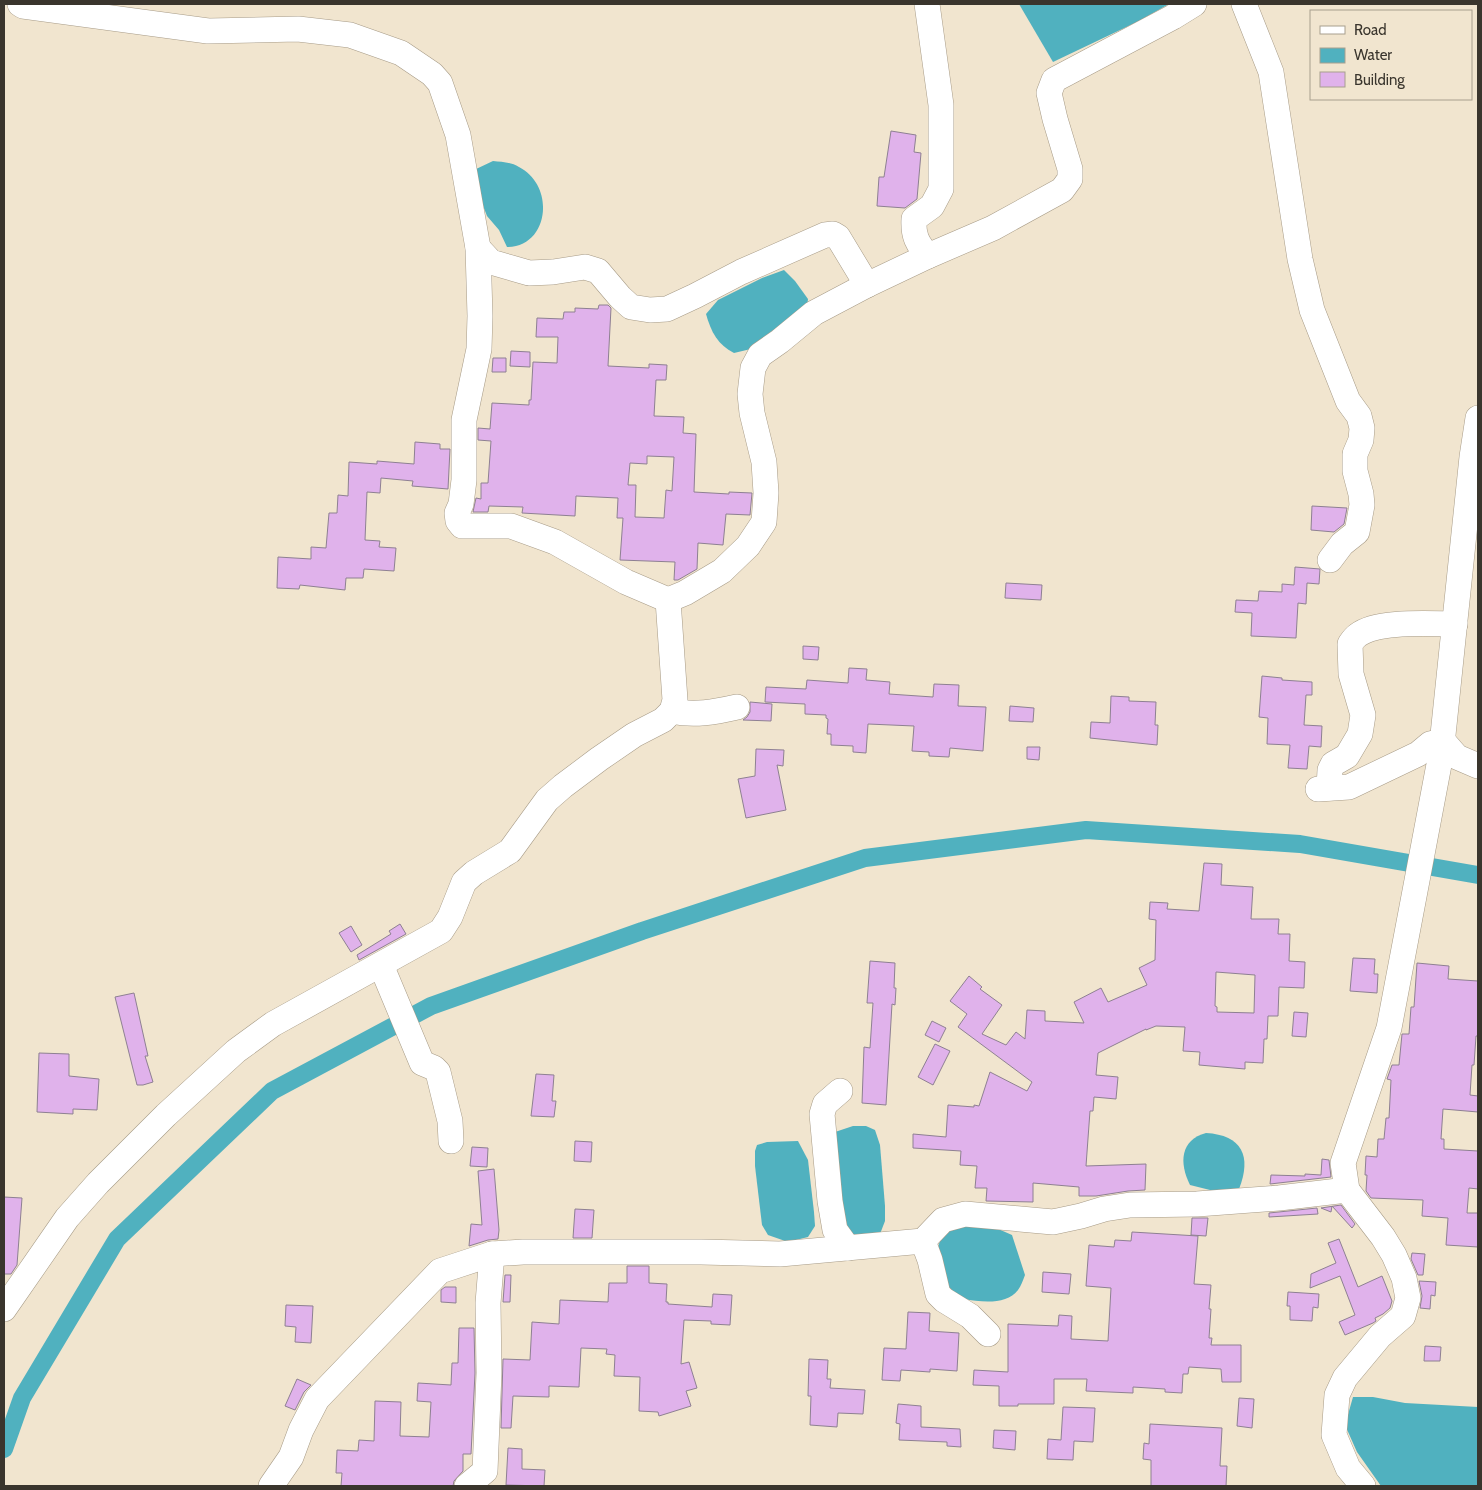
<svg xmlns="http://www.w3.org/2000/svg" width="1482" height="1490" font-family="Cabin,sans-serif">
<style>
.water{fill:#50b1bf}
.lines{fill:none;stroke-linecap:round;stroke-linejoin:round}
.canal{stroke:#50b1bf;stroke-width:18}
.building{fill:#e0b2eb;stroke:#8e8092;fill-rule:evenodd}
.minor-casing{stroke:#a79b87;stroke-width:26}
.minor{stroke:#fff;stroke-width:25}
</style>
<rect width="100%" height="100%" fill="#f1e5cf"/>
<g class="water">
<polygon points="1019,4 1169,4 1139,21 1053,62"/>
<path d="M493,161c9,1 18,1 26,6 37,19 30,80 -12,80l-8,-17 -12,-14 -7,-18 -6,-28z"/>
<path d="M784,270l11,11 13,18 -2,15 -51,34 -21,5c-16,-8 -23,-21 -28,-39l12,-14 44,-22z"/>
<polygon points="853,1126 866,1126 875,1130 880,1145 885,1206 885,1221 880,1234 860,1237 841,1231 835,1132"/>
<path d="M1206,1133c36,2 46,23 33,56l-21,3 -28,-7c-11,-22 -10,-45 16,-52z"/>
<polygon points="798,1141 808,1160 814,1212 815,1226 808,1237 788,1242 768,1235 762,1225 755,1166 755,1151 757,1145 767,1142"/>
<path d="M970,1224l19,1 23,10 13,40c-2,5 -4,11 -7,15 -15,20 -55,9 -76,4 -3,-22 -14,-55 12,-66 5,-2 11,-2 16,-4z"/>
<polygon points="1353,1397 1373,1397 1405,1403 1478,1407 1478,1486 1381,1486 1357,1452 1345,1425"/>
</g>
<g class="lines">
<polyline class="canal" points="4,1449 22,1398 117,1239 272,1091 431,1006 642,931 865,858 1086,830 1300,844 1478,875"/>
</g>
<g class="building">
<polygon points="891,131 916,135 914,152 921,153 917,199 905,208 877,206 879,177 884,177"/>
<path d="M599,305h9l3,3 -3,58 41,2v-4l18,1 -1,15h-10l-2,36 30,1 -1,16 13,1 -2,58 35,2v-2l23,1 -2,22 -24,-1 -3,31 -25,-2 -1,26 -19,11h-4l1,-18 -55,-2 3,-42h-6l1,-20 -42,-2 -1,20 -53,-3 1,-6 -34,-1 -1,6h-15l3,-14 5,1v-16h7l3,-42 -13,-1v-12l12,1 2,-26 37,2v-5h2l2,-38 24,1 1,-26h-22l1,-19 26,1 1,-7h11v-4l23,1zM647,456l27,1 -2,34 -6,-1 -2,28 -29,-1 1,-32h-8l2,-22 17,1z"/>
<polygon points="511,351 530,352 530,367 510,366"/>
<polygon points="493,358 506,358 506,372 492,372"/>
<polygon points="415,442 440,444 440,449 450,449 448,489 412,486 413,481 381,478 380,493 367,492 365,540 380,541 379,547 396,548 394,571 364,569 363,578 346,578 345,590 300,585 299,589 277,588 278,557 311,559 311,547 326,548 329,513 337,513 338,495 348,496 349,462 377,464 377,461 414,464"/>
<polygon points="1312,506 1347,508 1344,524 1334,532 1311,530"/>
<polygon points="1295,567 1320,569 1319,584 1307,583 1306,604 1298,603 1296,638 1251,636 1252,613 1235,612 1236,600 1258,601 1259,591 1282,592 1282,584 1294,585"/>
<polygon points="1006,583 1042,585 1041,600 1005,598"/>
<polygon points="803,646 819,647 818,660 803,659"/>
<polygon points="849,668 867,669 866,680 890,682 889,694 933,697 934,684 959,685 958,706 986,707 983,751 950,748 949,757 929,756 929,752 912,751 914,726 868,724 866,753 853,752 853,746 831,745 831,734 827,734 828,719 826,718 826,715 805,714 805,704 765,702 766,687 806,689 807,680 848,683"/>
<polygon points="1262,676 1282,678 1282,680 1312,682 1312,695 1306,695 1304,725 1322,726 1321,747 1309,746 1307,769 1288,768 1290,745 1267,744 1268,718 1259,717"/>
<polygon points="1111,696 1129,697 1129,701 1156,702 1155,725 1158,725 1157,745 1090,738 1091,722 1110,723"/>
<polygon points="750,702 772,704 771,721 743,720 747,717 750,712"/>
<polygon points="1010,706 1034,708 1033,722 1009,721"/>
<polygon points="1027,747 1040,747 1039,760 1027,759"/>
<polygon points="756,749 784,750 783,766 777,765 786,810 746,818 738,779 755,776"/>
<path d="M1204,863l18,1 -1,21 32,2 -2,32h28l-1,15h12l-1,27 16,1 -1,26 -25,-1 -1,29h-10l-1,23h-3l-1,24 -18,-1v7l-46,-4 1,-13 -17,-1 2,-24 -29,-1 -10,4v-1l-48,24 -2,22 22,2 -2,22 -22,-2 -1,14h-3l-4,55 60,-2 -1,26 -17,1 -32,5h-17v-9l-46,-4v19l-47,-1 1,-13h-12l2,-22 -17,-1 1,-14 -48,-3v-14l33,3 2,-32 26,2v-2l5,1 11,-34 37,19 5,-9 -74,-55 9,-13 -17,-13 19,-25 13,11 -2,2 22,16 -20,29 24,11 10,-13 9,7 2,-29 18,1v10l39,2 -10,-21 27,-14 7,14 39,-17 -8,-17 16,-8 1,-40 -7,-1 1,-17 18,1 -1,6 32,2zM1216,972l39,3 -1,38 -37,-1v-5l-2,-1z"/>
<polygon points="400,924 406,934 359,960 357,955 391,934 389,931"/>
<polygon points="351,926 362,945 351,952 339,933"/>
<polygon points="1353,958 1375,959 1374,974 1378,974 1377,993 1350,991"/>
<polygon points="870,961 895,963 894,988 896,988 895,1005 892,1004 886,1105 862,1103 864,1047 870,1048 873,1003 867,1003"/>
<polygon points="1417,963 1449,966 1448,979 1478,981 1478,1036 1476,1036 1474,1065 1472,1065 1470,1095 1478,1096 1478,1112 1443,1109 1441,1139 1444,1139 1444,1149 1478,1151 1478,1189 1469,1188 1467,1213 1478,1213 1478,1247 1446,1245 1448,1218 1422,1216 1423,1200 1371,1198 1366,1191 1367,1175 1365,1175 1366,1156 1377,1157 1378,1139 1384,1139 1386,1118 1389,1118 1391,1080 1387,1079 1392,1065 1399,1065 1402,1034 1409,1034 1411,1007 1414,1007"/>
<polygon points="134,993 148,1056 145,1056 153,1082 143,1085 137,1085 115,997"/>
<polygon points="1294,1012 1308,1013 1306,1037 1292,1036"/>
<polygon points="932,1021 946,1028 939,1042 925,1035"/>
<polygon points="935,1044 950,1051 933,1085 918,1077"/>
<polygon points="39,1053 69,1054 69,1076 99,1079 97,1110 73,1109 73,1114 37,1112"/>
<polygon points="536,1074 554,1075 552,1101 556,1101 554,1117 531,1116"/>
<polygon points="575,1141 592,1142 591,1162 574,1161"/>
<polygon points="472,1147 488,1148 487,1167 470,1166"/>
<polygon points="1322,1159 1329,1160 1331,1177 1270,1184 1271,1175 1305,1176 1305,1174 1321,1175"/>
<polygon points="494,1169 499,1230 498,1239 488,1240 469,1246 471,1224 482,1225 478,1171"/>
<polygon points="4,1197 22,1198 17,1265 11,1274 4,1274"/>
<polygon points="1341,1205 1355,1224 1352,1228 1332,1206 1331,1212 1321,1208"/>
<polygon points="1317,1208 1318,1214 1269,1217 1269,1213"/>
<polygon points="575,1209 594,1210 592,1238 573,1238"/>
<polygon points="1192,1218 1208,1218 1206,1236 1191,1235"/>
<polygon points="1132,1232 1198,1236 1194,1284 1211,1285 1209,1309 1211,1309 1209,1338 1212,1338 1211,1345 1241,1345 1241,1382 1222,1382 1221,1369 1189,1367 1188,1374 1183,1374 1182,1393 1165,1392 1165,1389 1133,1387 1133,1393 1086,1391 1087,1379 1054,1379 1054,1404 1018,1404 1018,1406 999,1406 999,1386 973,1385 974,1370 1008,1372 1008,1324 1058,1326 1059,1315 1072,1316 1071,1339 1108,1341 1111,1288 1086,1286 1089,1245 1114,1247 1115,1240 1131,1241"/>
<polygon points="1339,1239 1358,1287 1382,1276 1392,1301 1390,1308 1383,1314 1375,1318 1376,1321 1373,1323 1345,1335 1339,1322 1355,1315 1340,1276 1310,1288 1311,1274 1336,1263 1328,1243"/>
<polygon points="1412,1253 1425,1254 1423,1275 1418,1275 1411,1259"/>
<polygon points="627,1266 649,1266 649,1283 667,1284 666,1302 668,1302 668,1304 712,1307 713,1294 732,1295 730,1325 711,1324 711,1321 684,1320 681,1364 689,1362 697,1388 686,1391 691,1406 659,1416 658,1412 639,1411 640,1377 614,1376 615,1355 606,1354 607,1349 581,1348 579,1387 549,1386 549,1397 513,1396 511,1428 501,1428 503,1359 530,1360 532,1322 559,1324 560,1300 608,1302 609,1283 627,1283"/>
<polygon points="1043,1272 1071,1274 1069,1294 1042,1292"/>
<polygon points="505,1275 511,1275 510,1302 503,1302"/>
<polygon points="1419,1281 1436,1282 1435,1296 1431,1295 1430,1309 1420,1308 1422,1296"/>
<polygon points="445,1287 456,1287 456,1303 441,1302 441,1290"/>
<polygon points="1288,1292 1319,1294 1318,1308 1313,1307 1312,1321 1290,1320 1290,1306 1287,1306"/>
<polygon points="286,1305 313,1306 311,1343 295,1342 296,1327 285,1326"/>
<polygon points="908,1312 930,1313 929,1331 959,1333 957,1371 930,1369 930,1372 901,1370 900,1381 882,1380 884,1348 906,1349"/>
<polygon points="459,1328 474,1328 475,1373 471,1454 463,1454 463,1471 454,1481 453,1486 341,1486 342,1473 336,1473 337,1450 358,1451 359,1440 374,1441 375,1401 401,1402 400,1436 429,1437 431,1402 417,1401 418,1383 451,1385 452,1363 458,1363"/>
<polygon points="1425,1346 1441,1347 1440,1361 1424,1361"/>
<polygon points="809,1359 828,1360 827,1379 831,1379 830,1388 865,1390 863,1414 838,1413 837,1427 810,1425 811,1396 808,1396"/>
<polygon points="297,1379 311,1385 304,1392 295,1410 285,1406"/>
<polygon points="1239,1398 1254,1399 1252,1428 1237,1426"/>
<polygon points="898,1404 921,1406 921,1427 960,1429 961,1447 947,1446 947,1442 899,1440 900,1424 896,1423"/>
<polygon points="1063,1407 1095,1408 1093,1442 1074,1441 1073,1460 1047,1459 1048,1439 1061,1440"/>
<polygon points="1150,1424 1222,1428 1220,1466 1227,1466 1226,1486 1151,1486 1151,1460 1143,1459 1144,1443 1149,1444"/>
<polygon points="994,1430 1016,1431 1015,1450 993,1448"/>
<polygon points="508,1448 522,1449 522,1469 545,1470 544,1486 506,1485"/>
</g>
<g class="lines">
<defs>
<g id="minor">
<polyline points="20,4 23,6 208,31 298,29 350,35 401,53 432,74 440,83 458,135 478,248 480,316 479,349 464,420 464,480 461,504 457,513 458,521 462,526 511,526 555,542 626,582 668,600"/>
<path d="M927,4l14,101v84l-9,17 -18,13c-1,17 3,24 14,37"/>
<polyline points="1244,4 1271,72 1300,259 1312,310 1348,401 1359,416 1362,428 1361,440 1355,454 1355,471 1361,494 1362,505 1357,532 1342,544 1330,560"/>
<polyline points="478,248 491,262 529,273 553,272 585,267 598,271 620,297 631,307 650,310 667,309 695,296 741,272 825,235 833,234 838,237 867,285"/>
<path d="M672,711c22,5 43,1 65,-4"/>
<path d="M1329,788l1,-18 3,-6 14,-8 13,-22 3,-19 -12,-41 -1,-30c2,-3 5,-7 8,-9 19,-15 73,-11 97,-11"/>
<polyline points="1318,789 1349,787 1418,754 1430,744 1443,741 1457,757 1478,766"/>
<polyline points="381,965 422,1063 434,1068 438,1072 450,1121 451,1141"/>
<polyline points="840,1091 825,1104 822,1114 830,1201 835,1230 848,1248"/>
<polyline points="923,1241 930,1260 938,1294 944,1300 970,1316 988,1334"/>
<polyline points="4,1309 67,1218 98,1183 166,1115 236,1051 273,1024 441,931 450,917 464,882 474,873 510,851 547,800 563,786 599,759 634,735 663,720 672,711 675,700 668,600 685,593 722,571 748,546 764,522 766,493 764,462 752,413 750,394 753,368 760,355 780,341 814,313 867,285 928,256 993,228 1062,190 1070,179 1070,169 1055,119 1049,93 1054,80 1173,17 1194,4"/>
<polyline points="271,1486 291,1457 301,1430 317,1399 440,1271 492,1254 523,1252 701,1252 780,1254 923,1241 943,1220 965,1214 1053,1222 1081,1216 1104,1209 1130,1205 1197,1204 1279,1198 1347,1190"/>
<polyline points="467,1486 485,1471 489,1373 488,1303 492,1254"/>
<polyline points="1363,1486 1348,1468 1334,1435 1337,1395 1345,1378 1380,1336 1403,1316 1408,1298 1404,1278 1394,1255 1383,1237 1347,1190 1343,1163 1389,1028 1441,754 1472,457 1478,418"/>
</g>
</defs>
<use href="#minor" class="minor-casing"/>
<use href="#minor" class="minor"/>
</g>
<rect width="1482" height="1490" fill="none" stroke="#3a352d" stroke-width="10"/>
<rect x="1310" y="10" width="162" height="90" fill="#f1e5cf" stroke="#a89f8e"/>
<rect x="1320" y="26" width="25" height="8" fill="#ffffff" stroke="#a89f8e"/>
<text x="1354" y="35" font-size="15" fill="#3a352d">Road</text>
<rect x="1320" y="48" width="25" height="15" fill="#50b1bf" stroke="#a89f8e"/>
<text x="1354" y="60" font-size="15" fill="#3a352d">Water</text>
<rect x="1320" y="72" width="25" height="15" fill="#e0b2eb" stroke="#a89f8e"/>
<text x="1354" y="85" font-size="15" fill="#3a352d">Building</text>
</svg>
